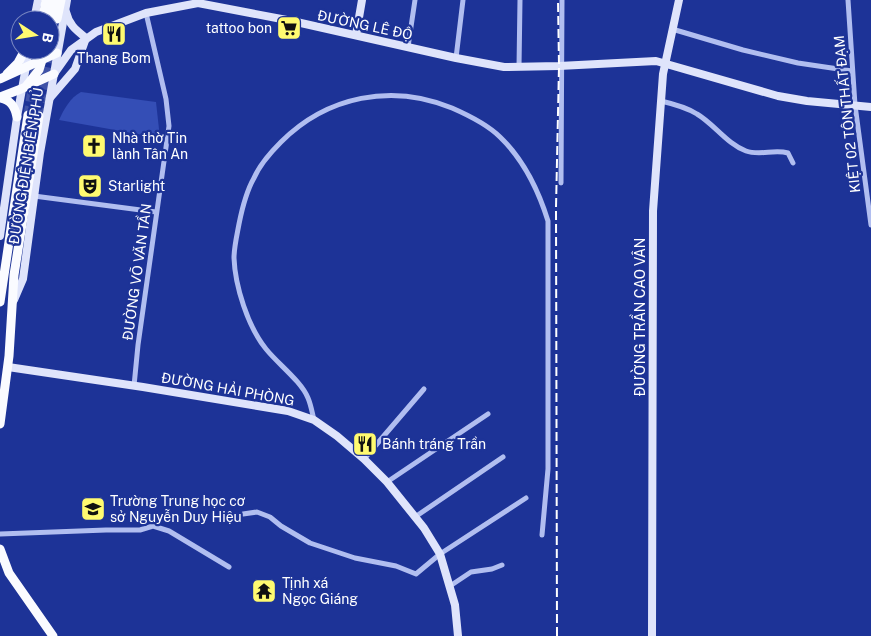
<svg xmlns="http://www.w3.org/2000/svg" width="871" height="636" font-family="'Public Sans',sans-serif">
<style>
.green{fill:#344eb6}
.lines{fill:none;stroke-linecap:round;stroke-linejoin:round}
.primary-tunnel{stroke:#3f52a7;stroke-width:9;stroke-dasharray:9 4.5;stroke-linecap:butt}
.street{stroke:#b1bef0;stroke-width:5}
.secondary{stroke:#dfe4fb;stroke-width:8}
.primary{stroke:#fafbff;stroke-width:9}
.rail{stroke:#fff;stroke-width:2;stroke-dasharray:9 4;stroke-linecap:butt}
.labels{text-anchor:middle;stroke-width:4.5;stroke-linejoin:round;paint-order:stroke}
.street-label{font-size:14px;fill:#fff;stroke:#1d3397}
.poi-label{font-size:14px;fill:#fff;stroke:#1d3397;text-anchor:start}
</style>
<rect width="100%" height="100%" fill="#1d3397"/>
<path class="green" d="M81,92l75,10 4,36 -101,-18c5,-11 11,-22 22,-28z"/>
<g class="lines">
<g class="primary-tunnel">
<polyline points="28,115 38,50"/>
<polyline points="39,116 57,19"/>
</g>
<g class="street">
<polyline points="848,0 855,105 871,225"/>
<polyline points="672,29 743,50 798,63 852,71"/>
<polyline points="408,47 415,0"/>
<polyline points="456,58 463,0"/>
<polyline points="519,67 520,0"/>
<path d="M661,101c13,3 25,6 36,13 17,10 30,30 49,37 14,5 28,-2 42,2l5,10"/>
<polyline points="561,183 562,0"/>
<polyline points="34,196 156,212"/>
<polyline points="134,386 138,345 169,126 166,99 146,13"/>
<path d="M314,420c-2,-8 -3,-15 -6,-22 -7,-17 -30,-34 -42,-49 -18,-22 -31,-63 -32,-91 0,-11 3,-23 5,-34 3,-15 7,-32 15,-46 6,-14 17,-26 27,-36 46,-46 111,-59 171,-34 16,7 35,16 48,29 24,23 38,52 48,84v248l-6,66"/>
<polyline points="364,459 424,389"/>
<polyline points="387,482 488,414"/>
<polyline points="243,514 257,512 270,517 281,526 310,543 355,558 396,566 416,574 440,554 526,498"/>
<polyline points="415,517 503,457"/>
<polyline points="0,534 106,530 140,530 153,526 169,531 229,567"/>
<polyline points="450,586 471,572 492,569 502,565"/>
</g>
<g class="secondary">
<polyline points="34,20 38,0"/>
<polyline points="356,35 362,0"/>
<polyline points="54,74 71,50 96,32 146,13 198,3 292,21 456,58 504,67 559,66 656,61 778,96 807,101 871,107"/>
<path d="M50,98l25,-29 11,-31c-10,-8 -17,-13 -20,-26"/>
<polyline points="0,236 17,117 29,50"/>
<polyline points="14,300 23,279 40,153 67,0"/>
<polyline points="8,367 143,387 288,411 314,420 337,436 364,459 387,482 424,528 440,554 455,605 458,636"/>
<polyline points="652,636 653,211 663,74 679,0"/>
</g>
<g class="primary">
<polyline points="43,18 46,0"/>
<polyline points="57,19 61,0"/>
<polyline points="50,20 53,0"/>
<polyline points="7,74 18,63 25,50"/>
<polyline points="0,79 57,53"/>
<polyline points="27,85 39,70 45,50"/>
<polyline points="0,97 21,89 54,74"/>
<path d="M0,98c11,2 15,9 17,19"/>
<polyline points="0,302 28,115"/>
<polyline points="0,424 9,356 14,275 39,116"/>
<polyline points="0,549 9,573 53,636"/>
</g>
<polyline class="rail" points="557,636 556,208 559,66 558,0"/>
</g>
<defs>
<symbol id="supermarket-square" viewBox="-11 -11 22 22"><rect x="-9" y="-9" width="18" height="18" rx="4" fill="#fffa70" stroke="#1d3397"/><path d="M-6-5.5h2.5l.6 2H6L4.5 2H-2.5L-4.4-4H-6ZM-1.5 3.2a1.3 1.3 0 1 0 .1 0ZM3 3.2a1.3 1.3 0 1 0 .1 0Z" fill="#111"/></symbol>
<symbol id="restaurant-square" viewBox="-11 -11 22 22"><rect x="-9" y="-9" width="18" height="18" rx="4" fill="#fffa70" stroke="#1d3397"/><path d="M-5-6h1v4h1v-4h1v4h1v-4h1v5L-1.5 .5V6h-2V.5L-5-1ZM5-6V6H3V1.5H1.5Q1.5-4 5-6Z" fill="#111"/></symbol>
<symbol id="church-square" viewBox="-11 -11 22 22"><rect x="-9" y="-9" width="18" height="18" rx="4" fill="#fffa70" stroke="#1d3397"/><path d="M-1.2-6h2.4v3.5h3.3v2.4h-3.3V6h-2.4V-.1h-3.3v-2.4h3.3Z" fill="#111"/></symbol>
<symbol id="theatre-square" viewBox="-11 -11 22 22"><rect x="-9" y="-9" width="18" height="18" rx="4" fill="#fffa70" stroke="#1d3397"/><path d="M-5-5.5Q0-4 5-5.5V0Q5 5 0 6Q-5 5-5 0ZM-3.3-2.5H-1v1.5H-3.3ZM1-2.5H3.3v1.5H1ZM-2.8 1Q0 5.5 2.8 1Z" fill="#111"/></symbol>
<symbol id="school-square" viewBox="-11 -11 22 22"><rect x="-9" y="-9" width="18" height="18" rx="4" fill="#fffa70" stroke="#1d3397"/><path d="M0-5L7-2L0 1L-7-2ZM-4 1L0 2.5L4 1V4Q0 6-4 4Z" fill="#111"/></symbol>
<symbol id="temple-square" viewBox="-11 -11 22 22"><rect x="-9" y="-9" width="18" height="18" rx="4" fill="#fffa70" stroke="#1d3397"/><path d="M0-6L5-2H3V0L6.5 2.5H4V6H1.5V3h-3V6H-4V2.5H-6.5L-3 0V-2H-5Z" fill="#111"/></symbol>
</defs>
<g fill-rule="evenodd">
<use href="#supermarket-square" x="275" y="14" width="28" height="28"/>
<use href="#restaurant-square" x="100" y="20" width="28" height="28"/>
<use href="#church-square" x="80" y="132" width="28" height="28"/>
<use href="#theatre-square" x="76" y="172" width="28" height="28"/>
<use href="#restaurant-square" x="351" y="430" width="28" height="28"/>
<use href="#school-square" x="79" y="495" width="28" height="28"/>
<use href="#temple-square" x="250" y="577" width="28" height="28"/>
</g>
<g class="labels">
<g class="street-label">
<text transform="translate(365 25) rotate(12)" y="5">ĐƯỜNG LÊ ĐỘ</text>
<text transform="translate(847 114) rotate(-96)" y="5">KIỆT 02 TÔN THẤT ĐẠM</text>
<text transform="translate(26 166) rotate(-81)" y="5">ĐƯỜNG ĐIỆN BIÊN PHỦ</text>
<text transform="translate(137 272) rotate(-82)" y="5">ĐƯỜNG VÕ VĂN TẦN</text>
<text transform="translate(640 317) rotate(-90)" y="5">ĐƯỜNG TRẦN CAO VÂN</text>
<text transform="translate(228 389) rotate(10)" y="5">ĐƯỜNG HẢI PHÒNG</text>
</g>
<g class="poi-label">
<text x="272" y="33" text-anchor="end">tattoo bon</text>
<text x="114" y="63" text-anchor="middle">Thang Bom</text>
<text x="112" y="143">Nhà thờ Tin<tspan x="112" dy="16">lành Tân An</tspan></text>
<text x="108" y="191">Starlight</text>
<text x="382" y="449">Bánh tráng Trần</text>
<text x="110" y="506">Trường Trung học cơ<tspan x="110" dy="16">sở Nguyễn Duy Hiệu</tspan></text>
<text x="282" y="588">Tịnh xá<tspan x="282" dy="16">Ngọc Giáng</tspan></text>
</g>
</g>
<g transform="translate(35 35) rotate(102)"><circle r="24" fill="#1d3397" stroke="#7785c1"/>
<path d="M0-4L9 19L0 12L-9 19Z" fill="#fffa70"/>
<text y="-8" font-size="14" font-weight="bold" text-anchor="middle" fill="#ffffff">B</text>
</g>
</svg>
